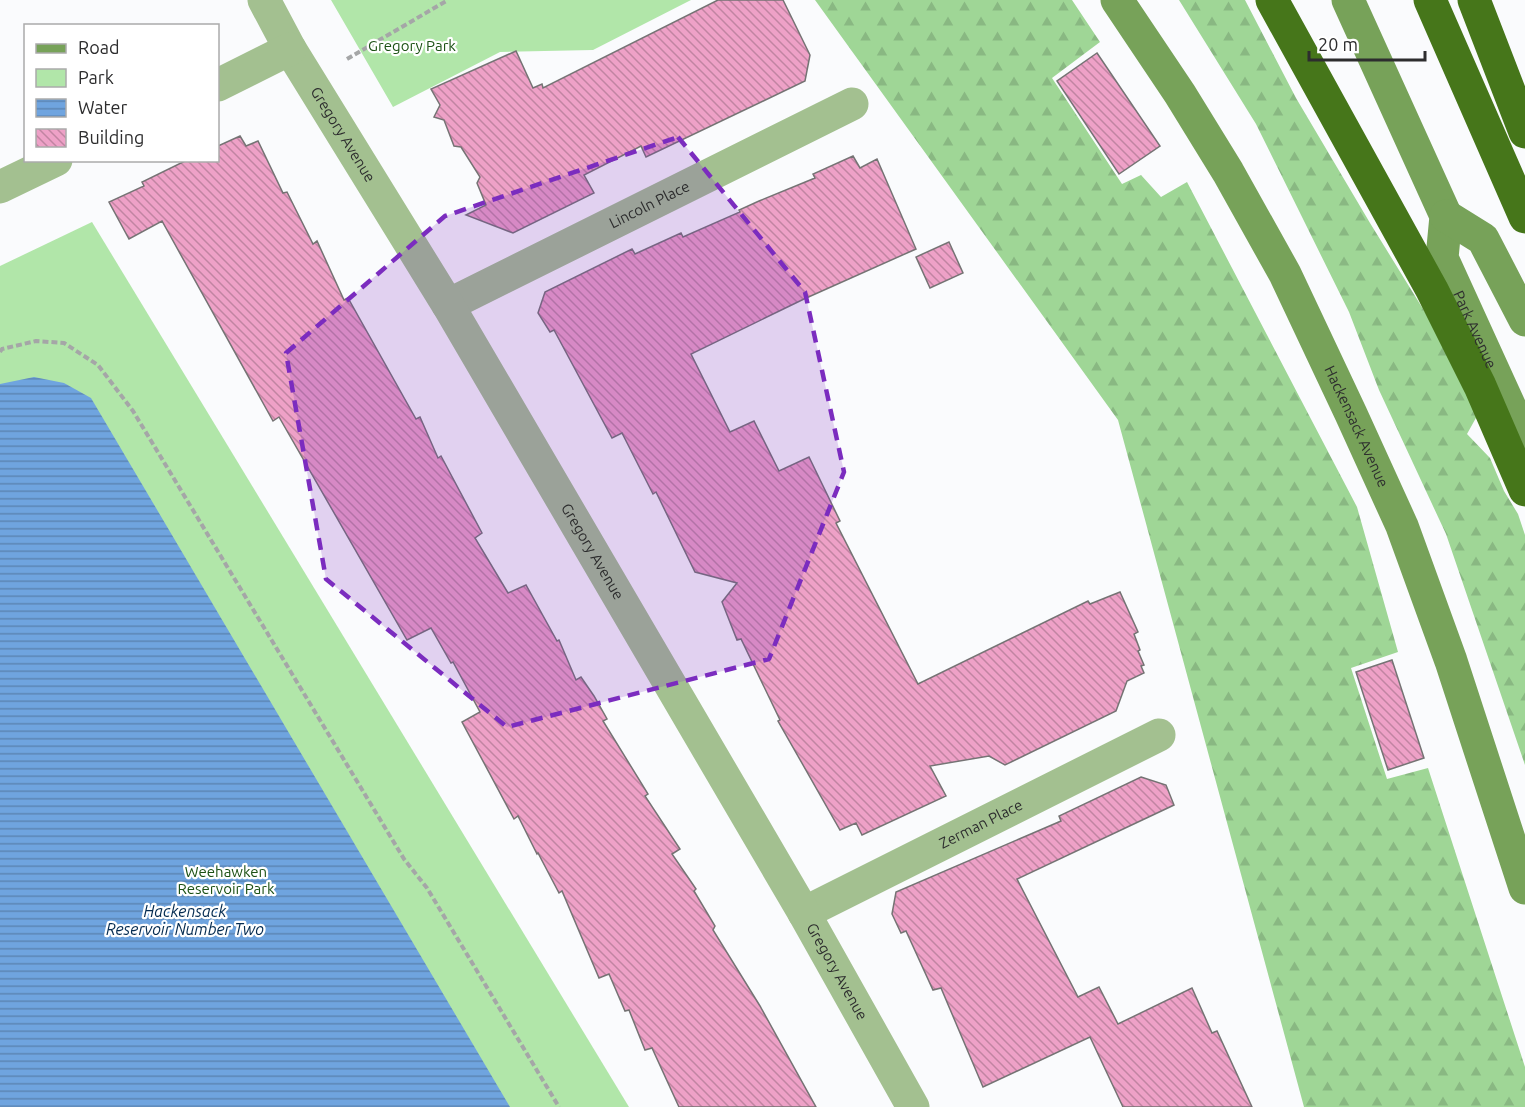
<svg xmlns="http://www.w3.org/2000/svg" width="1525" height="1107" font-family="Ubuntu,sans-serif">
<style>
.green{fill:#b1e6a9}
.forest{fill:url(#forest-firs)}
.water{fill:url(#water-rules)}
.building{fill:url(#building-back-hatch);stroke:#757374;stroke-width:1.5}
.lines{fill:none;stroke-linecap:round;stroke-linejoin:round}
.path{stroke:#a5a6a7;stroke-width:4;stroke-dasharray:6 3;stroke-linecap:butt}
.minor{stroke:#a3c090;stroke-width:33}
.tertiary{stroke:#a3c090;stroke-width:33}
.secondary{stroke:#77a259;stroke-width:33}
.motorway{stroke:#46761a;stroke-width:33}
.marked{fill:#7b2cbf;fill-opacity:0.2;stroke:#7b2cbf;stroke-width:4.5;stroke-dasharray:12 8;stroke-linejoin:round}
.labels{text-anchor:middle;stroke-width:4.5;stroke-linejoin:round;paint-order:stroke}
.park-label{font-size:15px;fill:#1c5114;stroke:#fff}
.street-label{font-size:15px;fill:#2d2d2e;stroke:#fff}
.water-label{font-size:16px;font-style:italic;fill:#042b50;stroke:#fff}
</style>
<defs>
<pattern id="forest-firs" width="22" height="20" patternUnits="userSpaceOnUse" patternTransform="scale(1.5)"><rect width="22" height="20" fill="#9fd696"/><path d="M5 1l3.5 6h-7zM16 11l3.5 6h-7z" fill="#89b882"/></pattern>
<pattern id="water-rules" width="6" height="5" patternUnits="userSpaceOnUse" patternTransform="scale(1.5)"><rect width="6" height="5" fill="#6fa4df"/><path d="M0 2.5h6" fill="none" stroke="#5c86b5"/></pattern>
<pattern id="building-back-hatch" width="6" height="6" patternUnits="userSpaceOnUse" patternTransform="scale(1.5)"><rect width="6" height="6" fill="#eea1c7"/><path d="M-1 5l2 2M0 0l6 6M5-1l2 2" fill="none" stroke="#c184a2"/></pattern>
</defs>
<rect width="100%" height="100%" fill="#fafbfd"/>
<g class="green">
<polygon points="331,0 691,0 593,50 500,52 393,107"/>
<polygon points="92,222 629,1107 0,1107 0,266"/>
</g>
<g class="forest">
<polygon points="815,0 1072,0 1100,42 1052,78 1122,184 1141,175 1161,197 1187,182 1357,507 1398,652 1351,668 1387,779 1428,768 1525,1067 1525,1107 1304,1107 1118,420"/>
<polygon points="1179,0 1245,0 1296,98 1370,223 1444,343 1477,416 1467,434 1490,458 1504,491 1518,514 1525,535 1525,765 1446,534 1379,390 1349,312 1256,124"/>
</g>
<polygon class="water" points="34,377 64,383 91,398 510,1107 0,1107 0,384"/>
<g class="building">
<polygon points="718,0 783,0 810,55 805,81 646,157 641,146 584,175 594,193 513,233 466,215 486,205 477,183 480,177 461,147 454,146 444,120 434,117 440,105 431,89 516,51 533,88 542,84 543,88"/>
<polygon points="1097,53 1160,146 1119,174 1057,81"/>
<polygon points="240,136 246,146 258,141 283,193 287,192 313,244 317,241 344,300 348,298 416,419 420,417 438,458 441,456 482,533 475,538 508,593 526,585 557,641 559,640 576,680 581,677 594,696 607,719 603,721 648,794 645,796 680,849 672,854 696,889 694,891 715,926 713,930 760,1006 816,1107 679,1107 652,1048 645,1050 629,1010 625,1011 609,974 599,978 562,891 559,893 538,853 537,854 518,816 514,819 462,722 480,712 453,662 451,663 431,628 407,640 279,417 273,421 162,221 129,239 109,202 144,186 142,182 187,160 218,160 218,146"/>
<polygon points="853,156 860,168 877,159 916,249 804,299 691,354 730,432 754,421 779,471 809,457 840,521 836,523 918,684 1088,601 1090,604 1120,592 1138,632 1134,634 1140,650 1138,651 1144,665 1141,666 1144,673 1127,681 1116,711 1005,765 989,756 930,766 946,796 862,835 856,823 840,830 778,721 780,720 741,639 737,640 722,602 737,583 695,572 656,492 653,494 622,433 612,438 554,330 550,332 538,313 545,292 632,249 635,254 681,233 683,237 740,212 739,210 759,201 815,178 813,174"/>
<polygon points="949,242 963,273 930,288 916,257"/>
<polygon points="1392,660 1424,758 1388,770 1356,672"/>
<polygon points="1141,777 1166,785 1174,805 1017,879 1078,997 1099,987 1118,1024 1192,988 1212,1033 1217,1031 1252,1107 1123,1107 1090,1037 983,1087 941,988 933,990 906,931 901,933 892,914 896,892 1061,821 1059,816"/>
</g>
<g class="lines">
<g class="path">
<polyline points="347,59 448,0"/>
<polyline points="0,352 2,349 36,341 64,343 98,365 133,411 404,859 427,888 559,1107"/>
</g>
<g class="minor">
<path id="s1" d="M448,305l404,-201"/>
<path id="s2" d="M804,913l355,-178"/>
</g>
<g class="tertiary">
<path id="s3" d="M264,0l26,49 158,256 356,608 109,194"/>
<polyline points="218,85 290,49"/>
<polyline points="0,187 56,160"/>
</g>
<g class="secondary">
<path id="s4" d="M1117,0l63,94 48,78 57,102 66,140 51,112 49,135 74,227"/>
<path id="s5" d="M1348,0l98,216 -4,42 83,182"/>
<polyline points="1446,216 1483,239 1525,320"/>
</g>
<g class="motorway">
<polyline points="1272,0 1432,290 1480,386 1525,490"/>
<polyline points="1430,0 1525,217"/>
<polyline points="1474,0 1525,132"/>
</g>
</g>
<path class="marked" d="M678,137l127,155 39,180 -75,187 -262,68 -181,-148 -40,-226 159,-137z"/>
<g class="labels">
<g class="park-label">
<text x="412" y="51">Gregory Park</text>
<text x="226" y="877">Weehawken<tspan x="226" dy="17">Reservoir Park</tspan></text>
</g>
<g class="street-label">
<text dy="5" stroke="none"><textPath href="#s3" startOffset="156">Gregory Avenue</textPath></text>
<text dy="5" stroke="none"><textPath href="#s1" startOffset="225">Lincoln Place</textPath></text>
<text dy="5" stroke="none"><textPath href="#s5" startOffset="358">Park Avenue</textPath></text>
<text dy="5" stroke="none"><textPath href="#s4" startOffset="490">Hackensack Avenue</textPath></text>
<text dy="5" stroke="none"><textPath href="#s3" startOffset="642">Gregory Avenue</textPath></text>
<text dy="5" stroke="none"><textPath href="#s2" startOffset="198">Zerman Place</textPath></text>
<text dy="5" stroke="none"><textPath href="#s3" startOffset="1128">Gregory Avenue</textPath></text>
</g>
<g class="water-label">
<text x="185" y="917">Hackensack<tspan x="185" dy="18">Reservoir Number Two</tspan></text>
</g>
</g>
<rect x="24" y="24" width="195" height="138" fill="#ffffff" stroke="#ababab" stroke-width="1.5"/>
<rect x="36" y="44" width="30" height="9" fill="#77a259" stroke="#ababab" stroke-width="1.5"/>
<text x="78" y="54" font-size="18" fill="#2d2d2e">Road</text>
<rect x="36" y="69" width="30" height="18" fill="#b1e6a9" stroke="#ababab" stroke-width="1.5"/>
<text x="78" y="84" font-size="18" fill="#2d2d2e">Park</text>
<rect x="36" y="99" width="30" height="18" fill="url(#water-rules)" stroke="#ababab" stroke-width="1.5"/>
<text x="78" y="114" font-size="18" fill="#2d2d2e">Water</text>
<rect x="36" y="129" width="30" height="18" fill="url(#building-back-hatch)" stroke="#ababab" stroke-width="1.5"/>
<text x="78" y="144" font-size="18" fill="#2d2d2e">Building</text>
<path d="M1309 51v9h116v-9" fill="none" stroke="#2d2d2e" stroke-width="3"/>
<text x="1318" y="51" font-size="18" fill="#2d2d2e" stroke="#ffffff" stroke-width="4.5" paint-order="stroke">20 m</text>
</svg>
